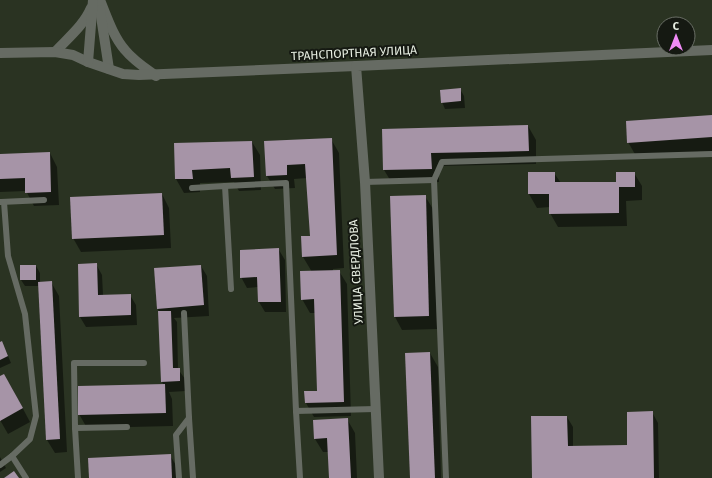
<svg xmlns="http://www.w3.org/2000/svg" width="712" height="478" font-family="'Fira Sans',sans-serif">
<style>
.shadow{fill:#0007}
.building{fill:#a694a7}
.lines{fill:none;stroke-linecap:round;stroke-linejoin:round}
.service{stroke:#666b63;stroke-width:6}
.minor{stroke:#666b63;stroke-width:10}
.tertiary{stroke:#666b63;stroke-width:10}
.labels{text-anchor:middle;stroke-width:4;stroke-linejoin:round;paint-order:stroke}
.street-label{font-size:12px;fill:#e7eee2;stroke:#151912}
</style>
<rect width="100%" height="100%" fill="#2a3322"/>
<g class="shadow">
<polygon points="460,89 464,96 465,108 445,109 442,102"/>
<polygon points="712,116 712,151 636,156 628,142"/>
<polygon points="528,126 536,140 536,164 439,166 439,182 392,183 384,170 383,130"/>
<polygon points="331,139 339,153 344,268 333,269 333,271 339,271 347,284 351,416 314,417 306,403 305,392 318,392 315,313 310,313 302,299 312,272 303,257 311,237 307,178 294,179 295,188 275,189 267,176"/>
<polygon points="252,142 260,155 261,190 239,191 234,182 200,183 200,192 184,193 176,179 175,144"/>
<polygon points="50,153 57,167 59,205 34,206 26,191 0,192 0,155"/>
<polygon points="529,173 554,173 561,183 617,183 634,173 642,186 642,200 626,201 627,226 558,227 550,213 550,207 537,208 529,194"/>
<polygon points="162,194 169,208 171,248 81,252 73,238"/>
<polygon points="425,196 433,209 437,329 402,330 395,317"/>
<polygon points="279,250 285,260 286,312 265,312 259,302 258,287 247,288 241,277"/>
<polygon points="96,264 102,275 103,295 130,295 136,305 137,325 86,327 80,317"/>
<polygon points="36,266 40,273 40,283 51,282 59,296 67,452 55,453 47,440 39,286 25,286 21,280"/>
<polygon points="201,266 207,276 209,316 174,318 177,322 178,369 185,379 186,391 169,392 172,399 173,426 87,428 79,414 164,385 162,382 159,312 158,309"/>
<polygon points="0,343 5,349 11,363 0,368"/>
<polygon points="430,353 438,367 441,478 411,478"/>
<polygon points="0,377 12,388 30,422 8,434 0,420"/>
<polygon points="652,412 658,423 659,478 533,478 567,417 573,427 573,447 628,446"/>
<polygon points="347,419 355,433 357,478 330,478 329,452 323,452 315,439"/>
<polygon points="170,455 178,469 179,478 90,478"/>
<polygon points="0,457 6,468 0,472"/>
</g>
<g class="building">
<polygon points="461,88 461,101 441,103 440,90"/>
<polygon points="712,115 712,137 627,143 626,121"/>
<polygon points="528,125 529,151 431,153 432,169 383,170 382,129"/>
<polygon points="332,138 337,255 302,257 301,236 310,236 305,164 287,165 287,175 266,176 264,141"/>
<polygon points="252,141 254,177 231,178 230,168 192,170 193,179 175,179 174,143"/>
<polygon points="50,152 51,192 25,193 25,178 0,179 0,154"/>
<polygon points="528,172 555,172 555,182 616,182 616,172 635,172 635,187 619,187 619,213 549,214 549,194 528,194"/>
<polygon points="162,193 164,235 72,239 70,197"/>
<polygon points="426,195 429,316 394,317 390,196"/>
<polygon points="279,248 281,302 258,302 257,277 240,278 240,250"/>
<polygon points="97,263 98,295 131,294 131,315 79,317 78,264"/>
<rect x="20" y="265" width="16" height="15"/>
<polygon points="201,265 204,305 157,309 154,268"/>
<polygon points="340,270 344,402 305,403 304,391 317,391 314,299 301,300 300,271"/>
<polygon points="52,281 60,439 46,440 38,282"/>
<polygon points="158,311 171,311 173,368 180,368 180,381 161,382"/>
<polygon points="2,341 8,356 0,360 0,342"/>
<polygon points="430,352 435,478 410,478 405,353"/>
<polygon points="4,374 23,408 0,421 0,376"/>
<polygon points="165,384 166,413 78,415 78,386"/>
<polygon points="653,411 654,478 532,478 531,416 567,416 568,446 627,445 627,412"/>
<polygon points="348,418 351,478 329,478 327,438 314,439 313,420"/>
<polygon points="171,454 172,478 89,478 88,458"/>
<polygon points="14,471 19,478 4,478"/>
</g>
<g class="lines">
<g class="service">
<polyline points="365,182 434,180"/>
<polyline points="225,186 286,183 296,411 375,409"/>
<polyline points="192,188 225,186 231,289"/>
<polyline points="1,202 44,200"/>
<polyline points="296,411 300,478"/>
<polyline points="189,418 193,478"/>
<polyline points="127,427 75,428 74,363 144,363"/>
<polyline points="75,428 78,478"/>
<polyline points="12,456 26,478"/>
<polyline points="0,465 12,456 30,439 36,416 25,314 8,256 4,202"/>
<polyline points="179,478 176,435 189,418 184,313"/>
<polyline points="446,478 434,180 442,162 712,154"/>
</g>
<g class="minor">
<path d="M100,0c7,17 13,36 25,50 8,10 20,18 31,26"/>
<polyline points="100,10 109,69"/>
<path d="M55,52c13,-14 29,-27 36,-44"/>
<polyline points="0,53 55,52 73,55 88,62 123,74 139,75 356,66"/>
<polyline points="88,62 93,0"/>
</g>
<polyline class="tertiary" points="379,478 365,182 356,66 712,50"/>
</g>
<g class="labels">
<g class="street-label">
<text transform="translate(354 53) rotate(-3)" y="4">ТРАНСПОРТНАЯ УЛИЦА</text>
<text transform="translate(356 272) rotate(-93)" y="4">УЛИЦА СВЕРДЛОВА</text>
</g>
</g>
<g transform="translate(676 36)"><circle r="19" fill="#151912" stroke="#696e65"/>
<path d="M0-3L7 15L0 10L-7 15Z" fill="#f08bf6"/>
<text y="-6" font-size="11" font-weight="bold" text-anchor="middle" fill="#e7eee2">С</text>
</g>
</svg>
